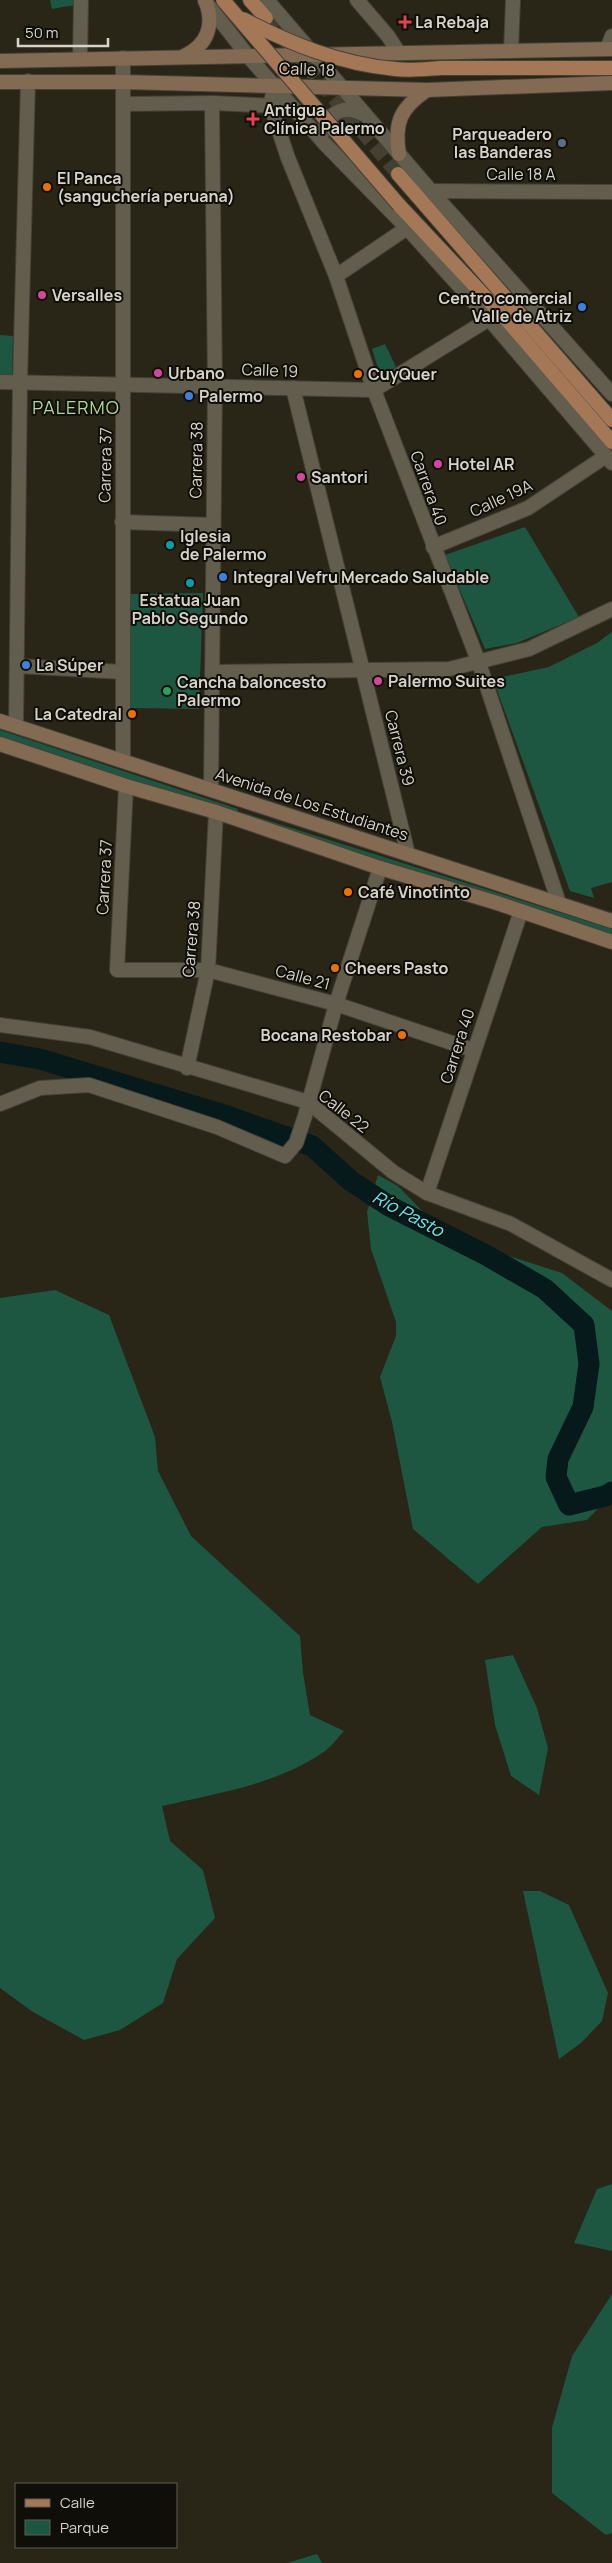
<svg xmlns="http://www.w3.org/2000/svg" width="612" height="2563" font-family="Manrope,sans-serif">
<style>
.green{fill:#1d5741}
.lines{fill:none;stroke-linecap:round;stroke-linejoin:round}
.river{stroke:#06191b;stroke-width:21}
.primary-tunnel{stroke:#433f32;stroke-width:14;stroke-dasharray:14 7;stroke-linecap:butt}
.minor-casing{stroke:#454137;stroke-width:16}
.tertiary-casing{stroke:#454137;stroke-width:16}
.secondary-casing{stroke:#454137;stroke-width:16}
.primary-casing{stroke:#454137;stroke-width:16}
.minor{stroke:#625d4d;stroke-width:14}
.tertiary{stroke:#625d4d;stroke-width:14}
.secondary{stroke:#836a52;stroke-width:14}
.primary{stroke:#a47757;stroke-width:14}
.primary-bridge-casing{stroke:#454137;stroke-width:16;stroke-linecap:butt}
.primary-bridge{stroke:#a47757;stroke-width:14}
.health-dot{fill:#e0444e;stroke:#100e08;stroke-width:2}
.service-dot{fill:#5c6f8a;stroke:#100e08;stroke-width:2}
.food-dot{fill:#e8710a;stroke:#100e08;stroke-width:2}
.hotel-dot{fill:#d1479c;stroke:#100e08;stroke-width:2}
.shop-dot{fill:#3f7fe0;stroke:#100e08;stroke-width:2}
.culture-dot{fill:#0f9aa8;stroke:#100e08;stroke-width:2}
.leisure-dot{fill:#2e9e5b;stroke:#100e08;stroke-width:2}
.labels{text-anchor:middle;stroke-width:4;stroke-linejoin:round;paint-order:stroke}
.poi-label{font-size:16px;font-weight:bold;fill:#d6d3ca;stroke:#100e08;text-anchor:start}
.street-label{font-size:16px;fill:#d6d3ca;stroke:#100e08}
.neighbourhood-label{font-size:18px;letter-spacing:1px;fill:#b0d793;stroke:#100e08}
.water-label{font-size:18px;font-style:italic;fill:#59ebf8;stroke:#100e08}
</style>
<rect width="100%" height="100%" fill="#292517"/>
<g class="green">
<polygon points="50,0 74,0 75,5 52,9"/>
<polygon points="0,335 13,336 12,375 0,375"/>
<polygon points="385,344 396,367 380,375 372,349"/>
<polygon points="525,527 579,617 517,643 485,649 445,555"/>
<polygon points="203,593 199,709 130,708 130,594"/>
<polygon points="612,632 612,882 591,888 594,898 570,891 493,679 549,667 597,643"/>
<polygon points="0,730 238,809 236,822 0,743"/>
<polygon points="244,813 612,929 612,941 240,824"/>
<polygon points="378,1175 398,1186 436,1225 509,1256 562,1273 612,1311 612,1494 587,1520 542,1527 478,1584 413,1529 392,1422 380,1377 396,1336 396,1322 371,1249 367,1212"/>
<path d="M55,1290l54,25 46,122 3,34 33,65 109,100 3,37 7,42 34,16c-7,7 -13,17 -22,22 -47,32 -105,40 -160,53l8,35 33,29 12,48 -38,41 -14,44 -43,27 -36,10 -51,-28 -33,-24v-690z"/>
<polygon points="513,1655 537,1708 548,1748 539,1795 511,1776 495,1725 485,1660"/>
<polygon points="540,1891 569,1905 608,1993 602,2021 581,2043 559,2059 523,1891"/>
<polygon points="612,2184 612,2251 574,2243 597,2189"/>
<polygon points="612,2294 612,2533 606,2535 552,2493 552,2428 572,2356"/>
<polygon points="317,2554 322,2563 287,2563"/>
</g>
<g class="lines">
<polyline class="river" points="0,1052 40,1059 224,1115 312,1146 351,1181 389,1206 486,1255 545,1289 584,1325 589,1364 583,1407 558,1459 556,1477 569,1505 605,1496 612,1492"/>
<polyline class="primary-tunnel" points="266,18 398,174"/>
<defs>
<g id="minor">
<polyline points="267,0 431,191 612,394"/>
<polyline points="357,0 388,36 399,53"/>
<polyline points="205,1 248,56 324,143 407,228 489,319 612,463"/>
<polyline points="607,49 612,36"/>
<polyline points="511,51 513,0"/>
<polyline points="80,59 81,0"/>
<polyline points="276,85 270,104 288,158 336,276 374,390 479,663 559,903"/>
<polyline points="123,104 212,103 277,106"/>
<path d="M323,132c6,-20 21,-28 40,-18"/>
<polyline points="431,191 612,192"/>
<polyline points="336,276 407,228"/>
<polyline points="293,388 408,854"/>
<polyline points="122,522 213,525"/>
<polyline points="433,547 528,508 606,456"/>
<polyline points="17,666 123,672"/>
<polyline points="212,672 449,669 529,649 612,609"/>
<polyline points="16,725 20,382 28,81"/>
<polyline points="123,759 123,58"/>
<polyline points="126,786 117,970 208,970 336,1004 473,1050"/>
<polyline points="211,789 215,385 212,103"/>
<polyline points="187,1068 208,970 216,812"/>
<polyline points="0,1104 40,1088 89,1085 217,1127 285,1156 296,1143 305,1116 336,1004 380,868"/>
<polyline points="427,1193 521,911"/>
</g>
<g id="tertiary">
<polyline points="0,382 374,390 489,319"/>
<polyline points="0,1025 90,1037 308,1102 393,1172 427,1193 511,1224 612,1280"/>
</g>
<g id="secondary">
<path d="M184,56c24,-11 31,-32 21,-56"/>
<polyline points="0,61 612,49"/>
<polyline points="0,82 123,82 427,90 612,83"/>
<path d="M399,154c-5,-31 1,-46 28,-64"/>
<polyline points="0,721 612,921"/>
<polyline points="0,744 126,786 216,812 380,868 494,902 612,942"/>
</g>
<g id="primary">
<polyline points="250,0 266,18"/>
<polyline points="441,68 612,68"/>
<polyline points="398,174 612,420"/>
<polyline points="399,205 506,319 612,442"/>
</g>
</defs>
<use href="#minor" class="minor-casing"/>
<use href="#tertiary" class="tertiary-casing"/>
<use href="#secondary" class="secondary-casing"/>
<use href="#primary" class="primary-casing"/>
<use href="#minor" class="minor"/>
<use href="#tertiary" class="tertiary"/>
<use href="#secondary" class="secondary"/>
<use href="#primary" class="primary"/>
<defs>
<g id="primary-bridge">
<polyline points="223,0 399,205"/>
<path d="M243,19c48,25 97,45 152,50 15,2 31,0 46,-1"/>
</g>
</defs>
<use href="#primary-bridge" class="primary-bridge-casing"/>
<use href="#primary-bridge" class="primary-bridge"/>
</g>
<g class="health-dot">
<path d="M402.5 14.5h5v5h5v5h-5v5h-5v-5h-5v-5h5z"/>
<path d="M250.5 111.5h5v5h5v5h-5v5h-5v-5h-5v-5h5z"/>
</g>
<circle class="service-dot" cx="562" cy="143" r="5"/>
<g class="food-dot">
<circle cx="47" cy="187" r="5"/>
<circle cx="358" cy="374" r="5"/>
<circle cx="132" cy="714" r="5"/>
<circle cx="348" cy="892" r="5"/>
<circle cx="335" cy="968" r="5"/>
<circle cx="402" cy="1035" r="5"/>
</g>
<g class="hotel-dot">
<circle cx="42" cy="295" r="5"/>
<circle cx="158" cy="373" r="5"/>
<circle cx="438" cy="464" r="5"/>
<circle cx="301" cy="477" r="5"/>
<circle cx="378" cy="681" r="5"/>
</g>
<g class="shop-dot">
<circle cx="582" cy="307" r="5"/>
<circle cx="189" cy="396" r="5"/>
<circle cx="223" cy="577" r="5"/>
<circle cx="26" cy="665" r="5"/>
</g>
<g class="culture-dot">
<circle cx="170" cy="545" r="5"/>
<circle cx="190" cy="583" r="5"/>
</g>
<circle class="leisure-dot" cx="167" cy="691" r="5"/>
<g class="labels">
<g class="poi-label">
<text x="415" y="28">La Rebaja</text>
<text x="264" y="116">Antigua<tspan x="264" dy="18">Clínica Palermo</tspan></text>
<text x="552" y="140" text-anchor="end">Parqueadero<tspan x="552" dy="18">las Banderas</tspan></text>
<text x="57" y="184">El Panca<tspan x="57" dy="18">(sanguchería peruana)</tspan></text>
<text x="52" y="301">Versalles</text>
<text x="572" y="304" text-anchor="end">Centro comercial<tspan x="572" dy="18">Valle de Atriz</tspan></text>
<text x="168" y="379">Urbano</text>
<text x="368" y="380">CuyQuer</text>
<text x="199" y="402">Palermo</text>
<text x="448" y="470">Hotel AR</text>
<text x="311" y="483">Santori</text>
<text x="180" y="542">Iglesia<tspan x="180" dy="18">de Palermo</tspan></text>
<text x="233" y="583">Integral Vefru Mercado Saludable</text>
<text x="190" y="606" text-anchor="middle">Estatua Juan<tspan x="190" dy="18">Pablo Segundo</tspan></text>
<text x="36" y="671">La Súper</text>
<text x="388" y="687">Palermo Suites</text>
<text x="177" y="688">Cancha baloncesto<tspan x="177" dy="18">Palermo</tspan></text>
<text x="122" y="720" text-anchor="end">La Catedral</text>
<text x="358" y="898">Café Vinotinto</text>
<text x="345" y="974">Cheers Pasto</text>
<text x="392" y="1041" text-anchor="end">Bocana Restobar</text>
</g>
<g class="street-label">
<text transform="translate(307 69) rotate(2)" y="6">Calle 18</text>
<text x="521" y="180">Calle 18 A</text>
<text transform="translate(270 370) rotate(2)" y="6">Calle 19</text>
<text transform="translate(196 460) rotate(-89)" y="6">Carrera 38</text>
<text transform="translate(105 465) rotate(-89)" y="6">Carrera 37</text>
<text transform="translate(429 488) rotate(70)" y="6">Carrera 40</text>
<text transform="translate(501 498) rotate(-25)" y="6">Calle 19A</text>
<text transform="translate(400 748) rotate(76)" y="6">Carrera 39</text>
<text transform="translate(312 804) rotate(18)" y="6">Avenida de Los Estudiantes</text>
<text transform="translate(104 877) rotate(-87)" y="6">Carrera 37</text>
<text transform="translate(191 939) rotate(-85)" y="6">Carrera 38</text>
<text transform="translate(303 977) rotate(15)" y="6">Calle 21</text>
<text transform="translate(457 1046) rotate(-72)" y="6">Carrera 40</text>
<text transform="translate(344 1111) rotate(38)" y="6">Calle 22</text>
</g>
<g class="neighbourhood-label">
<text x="76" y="414">PALERMO</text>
</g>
<g class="water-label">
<text transform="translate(408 1214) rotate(28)" y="6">Río Pasto</text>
</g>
</g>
<rect x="15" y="2483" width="162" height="65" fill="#100e08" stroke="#5f5d56"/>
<rect x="25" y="2499" width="25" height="8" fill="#a47757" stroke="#5f5d56"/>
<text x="60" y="2508" font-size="15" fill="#d6d3ca">Calle</text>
<rect x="25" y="2520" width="25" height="15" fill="#1d5741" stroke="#5f5d56"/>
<text x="60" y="2533" font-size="15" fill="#d6d3ca">Parque</text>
<path d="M18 38v8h90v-8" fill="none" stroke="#d6d3ca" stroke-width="2.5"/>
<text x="25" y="38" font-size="15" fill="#d6d3ca" stroke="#100e08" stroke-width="4" paint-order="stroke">50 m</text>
</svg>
